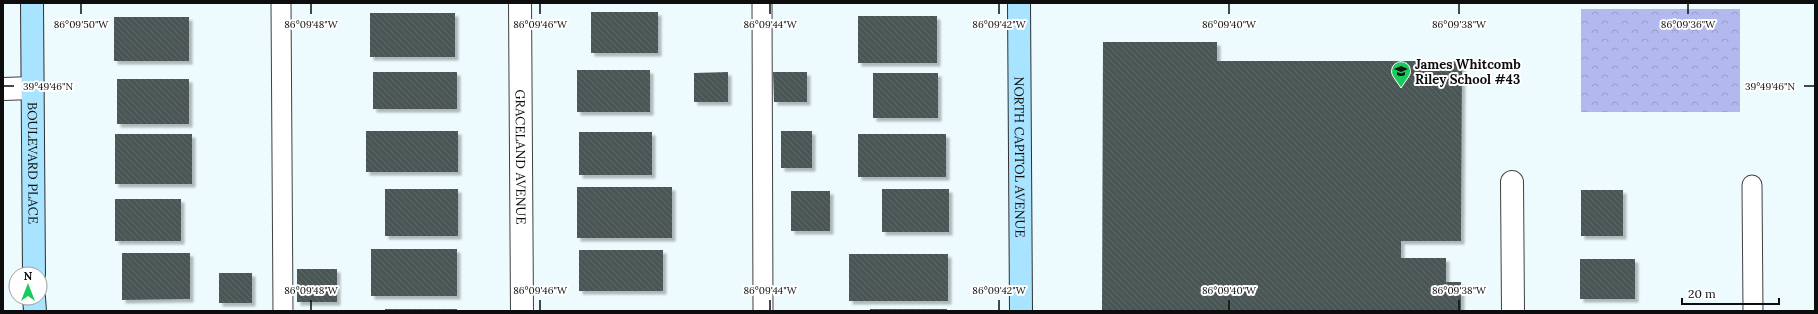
<svg xmlns="http://www.w3.org/2000/svg" width="1818" height="314" font-family="Lora,serif">
<style>
.park{fill:url(#park-crowns)}
.building{fill:url(#building-back-hatch);filter:url(#shadow)}
.lines{fill:none;stroke-linecap:round;stroke-linejoin:round}
.lane-casing{stroke:#404040;stroke-width:21}
.street-casing{stroke:#404040;stroke-width:24}
.secondary-casing{stroke:#2f2f2f;stroke-width:24}
.lane{stroke:#fff;stroke-width:19}
.street{stroke:#fff;stroke-width:22}
.secondary{stroke:#a8e3ff;stroke-width:22}
.ticks{fill:none;stroke:#0d0d0d;stroke-width:1.5}
.labels{text-anchor:middle;stroke-width:4;stroke-linejoin:round;paint-order:stroke}
.poi-label{font-size:13px;font-weight:bold;fill:#0d0d0d;stroke:#fff;text-anchor:start}
.street-label{font-size:13px;fill:#0d0d0d;stroke:#fff}
.ticks-label{font-size:10px;text-anchor:middle;fill:#0d0d0d;stroke:#fff;stroke-width:4;stroke-linejoin:round;paint-order:stroke}
</style>
<defs>
<pattern id="park-crowns" width="20" height="18" patternUnits="userSpaceOnUse"><rect width="20" height="18" fill="#b3b8ee"/><path d="M2 6a3 3 0 1 1 6 0M12 15a3 3 0 1 1 6 0" fill="none" stroke="#999dcb"/></pattern>
<pattern id="building-back-hatch" width="6" height="6" patternUnits="userSpaceOnUse"><rect width="6" height="6" fill="#485754"/><path d="M-1 5l2 2M0 0l6 6M5-1l2 2" fill="none" stroke="#5e6a68"/></pattern>
<filter id="shadow"><feDropShadow dx="3.5" dy="3.5" stdDeviation="1" flood-color="#0004"/></filter>
</defs>
<rect width="100%" height="100%" fill="#edfbff"/>
<rect class="park" x="1581" y="9" width="159" height="103"/>
<g class="building">
<rect x="591" y="12" width="67" height="41"/>
<rect x="370" y="13" width="85" height="44"/>
<rect x="858" y="16" width="79" height="47"/>
<rect x="114" y="17" width="75" height="44"/>
<polygon points="1103,42 1217,42 1217,61 1462,61 1461,241 1401,241 1401,258 1446,258 1446,282 1461,282 1461,311 1102,311"/>
<rect x="577" y="70" width="73" height="42"/>
<rect x="373" y="72" width="84" height="37"/>
<polygon points="728,72 728,102 694,102 694,73"/>
<polygon points="773,72 807,72 807,102 774,102"/>
<rect x="873" y="73" width="65" height="45"/>
<rect x="117" y="79" width="72" height="45"/>
<rect x="366" y="131" width="92" height="41"/>
<rect x="781" y="131" width="31" height="37"/>
<rect x="579" y="132" width="73" height="43"/>
<rect x="115" y="134" width="77" height="50"/>
<rect x="858" y="134" width="88" height="43"/>
<rect x="577" y="187" width="95" height="51"/>
<rect x="385" y="189" width="73" height="47"/>
<rect x="882" y="189" width="67" height="43"/>
<rect x="1581" y="190" width="42" height="46"/>
<rect x="791" y="191" width="39" height="40"/>
<rect x="115" y="199" width="66" height="42"/>
<rect x="371" y="249" width="86" height="47"/>
<rect x="579" y="250" width="84" height="41"/>
<polygon points="122,253 190,253 190,299 122,300"/>
<rect x="849" y="254" width="99" height="47"/>
<rect x="1580" y="259" width="55" height="40"/>
<rect x="297" y="269" width="40" height="33"/>
<rect x="219" y="273" width="33" height="30"/>
<rect x="385" y="309" width="72" height="2"/>
<rect x="870" y="309" width="77" height="2"/>
</g>
<g class="lines">
<defs>
<g id="lane">
<polyline points="281,3 283,311"/>
<polyline points="762,3 763,311"/>
<polyline points="1752,185 1753,311"/>
</g>
<g id="street">
<path id="s1" d="M520,3l2,308"/>
<polyline points="3,89 33,88"/>
<polyline points="1512,182 1513,311"/>
</g>
<g id="secondary">
<path id="s2" d="M32,3l2,271"/>
<path id="s3" d="M1019,3l2,308"/>
<polyline points="34,298 35,311"/>
</g>
</defs>
<use href="#lane" class="lane-casing"/>
<use href="#street" class="street-casing"/>
<use href="#secondary" class="secondary-casing"/>
<use href="#lane" class="lane"/>
<use href="#street" class="street"/>
<use href="#secondary" class="secondary"/>
</g>
<path class="ticks" d="M81,4v10M311,4v10M540,4v10M770,4v10M999,4v10M1229,4v10M1459,4v10M1688,4v10M4,86h10M1804,86h10M311,300v10M540,300v10M770,300v10M999,300v10M1229,300v10M1459,300v10"/>
<defs>
<symbol id="school-pin" viewBox="-11 -11 22 30"><path d="M0 17L-7.5 6A9.5 9.5 0 1 1 7.5 6Z" fill="#18cb5d" stroke="#fff"/><path d="M0-5L7-2L0 1L-7-2ZM-4 1L0 2.5L4 1V4Q0 6-4 4Z" fill="#111"/></symbol>
</defs>
<g fill-rule="evenodd">
<use href="#school-pin" x="1390" y="60" width="22" height="30"/>
</g>
<g class="labels">
<g class="poi-label">
<text x="1415" y="69">James Whitcomb<tspan x="1415" dy="15">Riley School #43</tspan></text>
</g>
<g class="street-label">
<text dy="5" stroke="none"><textPath href="#s1" startOffset="154">GRACELAND AVENUE</textPath></text>
<text dy="5" stroke="none"><textPath href="#s3" startOffset="154">NORTH CAPITOL AVENUE</textPath></text>
<text dy="5" stroke="none"><textPath href="#s2" startOffset="160">BOULEVARD PLACE</textPath></text>
</g>
</g>
<g class="ticks-label">
<text x="81" y="28">86°09'50"W</text>
<text x="311" y="28">86°09'48"W</text>
<text x="540" y="28">86°09'46"W</text>
<text x="770" y="28">86°09'44"W</text>
<text x="999" y="28">86°09'42"W</text>
<text x="1229" y="28">86°09'40"W</text>
<text x="1459" y="28">86°09'38"W</text>
<text x="1688" y="28">86°09'36"W</text>
<text x="48" y="90">39°49'46"N</text>
<text x="1770" y="90">39°49'46"N</text>
<text x="311" y="294">86°09'48"W</text>
<text x="540" y="294">86°09'46"W</text>
<text x="770" y="294">86°09'44"W</text>
<text x="999" y="294">86°09'42"W</text>
<text x="1229" y="294">86°09'40"W</text>
<text x="1459" y="294">86°09'38"W</text>
</g>
<rect width="1818" height="314" fill="none" stroke="#0d0d0d" stroke-width="8"/>
<g transform="translate(28 286)"><circle r="19" fill="#ffffff" stroke="#9e9e9e"/>
<path d="M0-3L7 15L0 10L-7 15Z" fill="#18cb5d"/>
<text y="-6" font-size="11" font-weight="bold" text-anchor="middle" fill="#0d0d0d">N</text>
</g>
<path d="M1682 298v6h97v-6" fill="none" stroke="#0d0d0d" stroke-width="2"/>
<text x="1688" y="298" font-size="12" fill="#0d0d0d" stroke="#ffffff" stroke-width="3" paint-order="stroke">20 m</text>
</svg>
